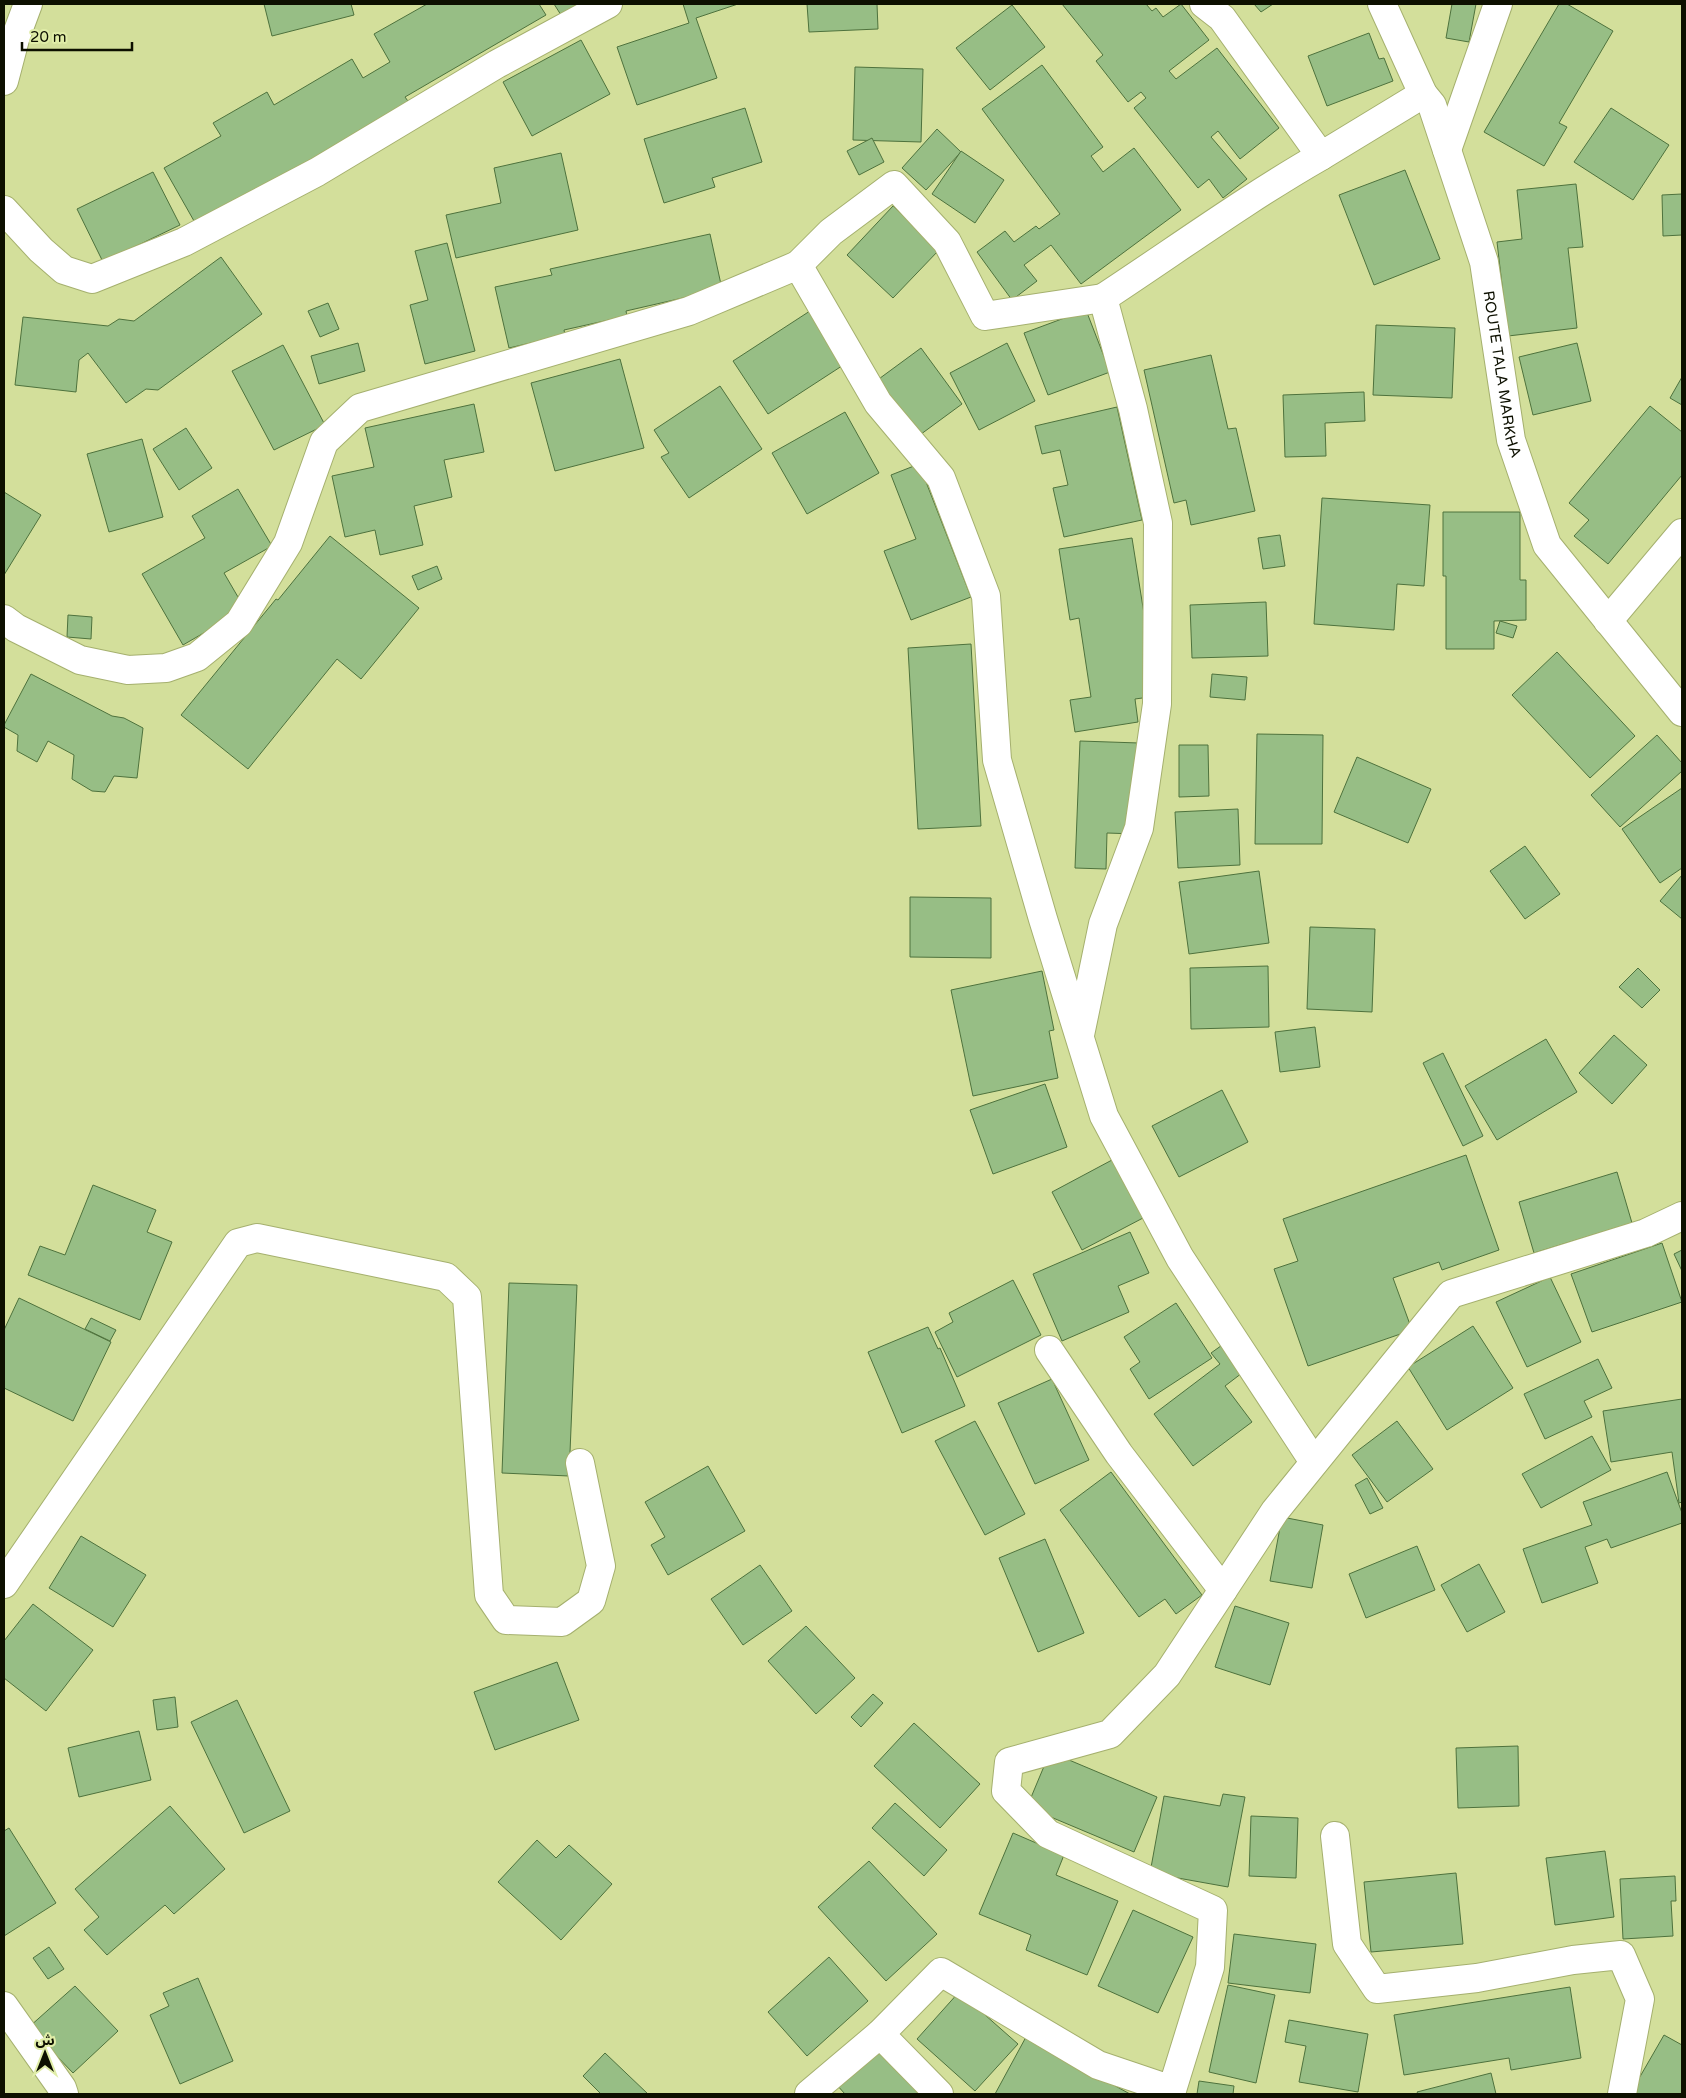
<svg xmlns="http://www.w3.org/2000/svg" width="1686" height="2098" font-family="'Varela Round','Noto Sans Arabic',sans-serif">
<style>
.building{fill:#97be85;stroke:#4e723d}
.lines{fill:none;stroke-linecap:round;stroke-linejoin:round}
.minor-casing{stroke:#a5b06e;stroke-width:30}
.minor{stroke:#fff;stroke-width:28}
.labels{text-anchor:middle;stroke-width:4;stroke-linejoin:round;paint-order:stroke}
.street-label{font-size:15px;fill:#0d1000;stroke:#e0eda8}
</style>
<rect width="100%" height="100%" fill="#d3df9b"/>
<g class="building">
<polygon points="264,4 351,4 354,15 272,36"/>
<polygon points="427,4 539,4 546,15 405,97 410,104 198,228 164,168 221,136 213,123 267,92 274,105 352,59 363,78 390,62 374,34"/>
<polygon points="554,4 580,4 561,15"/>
<polygon points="683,4 738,4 696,18 717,78 637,105 617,47 689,23"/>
<polygon points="807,4 877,4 878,29 809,32"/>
<polygon points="1062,4 1146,4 1152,11 1156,8 1163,17 1181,4 1209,40 1169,71 1176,79 1217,48 1279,128 1240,159 1218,131 1211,137 1247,179 1223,198 1209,179 1198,188 1134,108 1146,98 1141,92 1128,102 1096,61 1103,55"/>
<polygon points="1254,4 1273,4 1261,12"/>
<polygon points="1452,4 1476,4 1469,42 1446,38"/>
<polygon points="1559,4 1567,4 1613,31 1559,123 1567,127 1544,166 1484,132"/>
<polygon points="1012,5 1045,47 990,90 956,48"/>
<polygon points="1369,33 1379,59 1384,58 1393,81 1327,106 1308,56"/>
<polygon points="581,40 610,94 532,136 503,82"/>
<polygon points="1042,65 1103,147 1091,156 1103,172 1134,148 1181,210 1081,284 1051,245 1024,265 1037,281 1012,300 977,252 1005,231 1014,242 1036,226 1039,229 1060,214 982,109"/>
<polygon points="855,67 923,69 921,142 853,140"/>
<polygon points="745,108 762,162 712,178 715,187 664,203 644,139"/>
<polygon points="1611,108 1669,145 1633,200 1574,162"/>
<polygon points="937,129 961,152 926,190 902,168"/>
<polygon points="872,138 884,162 859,175 847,151"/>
<polygon points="961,151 1004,180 975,223 932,194"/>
<polygon points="561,153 578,230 456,258 446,215 501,203 494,168"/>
<polygon points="1405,170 1440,259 1374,285 1339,195"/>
<polygon points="153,172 180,225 103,262 77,209"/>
<polygon points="1576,184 1583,247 1568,248 1577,328 1508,336 1497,242 1522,239 1517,190"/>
<polygon points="1682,194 1682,235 1663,236 1662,195"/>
<polygon points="893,206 939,250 893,298 847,255"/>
<polygon points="710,234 722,289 626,311 627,316 564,330 565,335 509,348 495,287 552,275 550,269"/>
<polygon points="447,243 475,351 425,364 410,305 428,300 415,251"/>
<polygon points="221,257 262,314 158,390 146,389 126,403 88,353 79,360 76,392 15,385 23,317 108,326 119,319 134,321"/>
<polygon points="328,303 339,329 320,337 308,311"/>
<polygon points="813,309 848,362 768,414 733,361"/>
<polygon points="1086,310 1110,372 1048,395 1024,333"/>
<polygon points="1376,325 1455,328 1452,398 1373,395"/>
<polygon points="358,343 365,371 319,384 311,356"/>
<polygon points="1007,343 1035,401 979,430 950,373"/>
<polygon points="1577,343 1591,401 1533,415 1519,357"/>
<polygon points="283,345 325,425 274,450 232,371"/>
<polygon points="921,348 962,404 913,440 872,384"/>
<polygon points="1211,355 1228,429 1236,428 1255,511 1191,525 1186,500 1174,503 1144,370"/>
<polygon points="620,359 644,448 555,471 531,383"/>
<polygon points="1682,377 1682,405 1670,398"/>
<polygon points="720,386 762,449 689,498 661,457 669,453 654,430"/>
<polygon points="1364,392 1365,421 1325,423 1326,456 1285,457 1283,395"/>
<polygon points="474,404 484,452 444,460 452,497 414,506 423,545 380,555 375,530 345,537 332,476 374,467 365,428"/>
<polygon points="1650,406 1682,432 1682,475 1608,564 1574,536 1589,520 1569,503"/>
<polygon points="1117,407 1142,520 1064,537 1053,488 1068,485 1060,450 1042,454 1035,426"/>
<polygon points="845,412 879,473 807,514 772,453"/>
<polygon points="186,428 212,468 179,490 153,449"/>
<polygon points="142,439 163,517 109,532 87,454"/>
<polygon points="919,464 971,597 911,620 884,551 916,539 891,475"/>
<polygon points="238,489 272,546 224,573 245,609 183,645 142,574 205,538 192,516"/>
<polygon points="4,492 41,515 4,575"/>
<polygon points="1322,498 1430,505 1424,586 1397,584 1394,630 1314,624"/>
<polygon points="1443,512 1520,512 1520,580 1526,580 1526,620 1494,621 1494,649 1446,649 1446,576 1443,576"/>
<polygon points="1280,535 1285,566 1263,569 1258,538"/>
<polygon points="330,536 419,608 361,679 337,659 248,769 181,715 276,599 278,600"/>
<polygon points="1132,538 1157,696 1135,699 1138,722 1075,732 1070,700 1091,697 1079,618 1070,620 1059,549"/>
<polygon points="437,566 442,579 418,590 412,576"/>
<polygon points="1266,602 1268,656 1192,658 1190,605"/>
<polygon points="68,615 92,617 91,639 67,637"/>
<polygon points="1500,621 1517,626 1513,638 1496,633"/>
<polygon points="971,644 981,826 918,829 908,648"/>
<polygon points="1557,652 1635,736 1590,778 1512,695"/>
<polygon points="31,674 112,716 124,718 143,728 137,778 114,776 105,792 92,791 72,779 74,755 48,741 37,762 17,751 18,735 4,727 4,725"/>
<polygon points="1212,674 1247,677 1245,700 1210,697"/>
<polygon points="1257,734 1323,735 1322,844 1255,844"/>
<polygon points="1657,735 1682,763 1682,771 1620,827 1591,795"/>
<polygon points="1080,741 1139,743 1136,834 1107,833 1106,869 1075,868"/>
<polygon points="1179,745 1208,745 1209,796 1179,797"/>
<polygon points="1357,757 1431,789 1408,843 1334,812"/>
<polygon points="1682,788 1682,868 1660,883 1622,829"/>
<polygon points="1238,809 1240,865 1178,868 1175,812"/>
<polygon points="1525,846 1560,894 1525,919 1490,871"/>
<polygon points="1259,871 1269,943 1189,954 1179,882"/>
<polygon points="1682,875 1682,919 1660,901"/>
<polygon points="910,897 991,898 991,958 910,957"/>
<polygon points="1310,927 1375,929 1372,1012 1307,1009"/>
<polygon points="1268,966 1269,1027 1191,1029 1190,968"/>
<polygon points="1638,968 1660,990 1642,1008 1619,987"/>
<polygon points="1042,971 1054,1030 1049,1031 1058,1078 973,1096 951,990"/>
<polygon points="1315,1027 1320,1067 1280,1072 1275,1032"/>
<polygon points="1614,1035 1647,1065 1612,1104 1579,1073"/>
<polygon points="1546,1039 1577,1092 1497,1140 1465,1086"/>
<polygon points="1443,1053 1483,1136 1463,1146 1423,1063"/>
<polygon points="1045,1084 1067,1147 993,1174 970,1110"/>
<polygon points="1222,1090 1248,1142 1179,1177 1152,1126"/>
<polygon points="1466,1155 1499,1250 1442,1270 1439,1262 1393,1278 1412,1330 1308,1366 1274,1269 1298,1261 1283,1219"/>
<polygon points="1112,1160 1143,1218 1082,1250 1052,1192"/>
<polygon points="1617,1172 1632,1223 1534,1253 1519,1202"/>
<polygon points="93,1185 156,1210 147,1232 172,1242 140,1320 28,1275 40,1246 65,1255"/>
<polygon points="1130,1232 1149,1273 1118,1286 1129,1312 1062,1341 1033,1274"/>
<polygon points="1662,1243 1682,1302 1592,1332 1571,1274"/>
<polygon points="1682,1250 1682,1271 1674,1254"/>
<polygon points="1550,1277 1581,1342 1527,1367 1496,1302"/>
<polygon points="1013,1280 1041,1335 957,1377 935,1332 953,1322 949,1313"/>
<polygon points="509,1283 577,1285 569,1476 502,1473"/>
<polygon points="19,1298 111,1342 73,1421 4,1388 4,1330"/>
<polygon points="1176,1303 1212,1358 1149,1399 1130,1369 1140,1362 1124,1337"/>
<polygon points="91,1318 116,1330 110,1341 85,1329"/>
<polygon points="1473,1326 1513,1388 1447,1430 1408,1367"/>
<polygon points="928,1327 938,1349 940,1348 965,1406 902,1433 868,1352"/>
<polygon points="1225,1343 1246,1370 1225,1386 1252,1422 1193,1466 1154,1414 1220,1364 1211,1353"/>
<polygon points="1598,1359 1612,1388 1584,1401 1592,1417 1545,1439 1524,1394"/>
<polygon points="1052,1379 1089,1460 1035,1484 998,1403"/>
<polygon points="1682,1399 1682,1502 1679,1503 1672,1452 1611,1462 1603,1411"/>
<polygon points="975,1421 1025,1514 985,1535 935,1441"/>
<polygon points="1397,1421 1433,1469 1387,1502 1352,1455"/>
<polygon points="1592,1436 1611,1470 1541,1508 1522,1474"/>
<polygon points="708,1466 745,1531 668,1575 651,1545 665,1537 645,1502"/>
<polygon points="1111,1472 1202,1595 1176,1614 1165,1599 1139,1617 1060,1510"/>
<polygon points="1667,1472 1682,1513 1682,1523 1611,1548 1607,1539 1585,1547 1598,1583 1542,1603 1523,1549 1592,1525 1583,1502"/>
<polygon points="1367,1478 1383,1508 1370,1514 1355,1485"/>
<polygon points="1282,1517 1323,1525 1312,1588 1270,1581"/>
<polygon points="81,1536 146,1575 113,1627 49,1588"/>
<polygon points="1045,1539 1084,1633 1038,1652 999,1558"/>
<polygon points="1417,1546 1435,1590 1366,1618 1349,1574"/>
<polygon points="1479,1564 1505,1612 1467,1632 1441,1585"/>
<polygon points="760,1565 792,1611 743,1645 711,1599"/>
<polygon points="33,1604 93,1650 46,1711 4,1678 4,1641"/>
<polygon points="1235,1606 1289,1623 1270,1685 1215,1667"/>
<polygon points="806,1626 855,1678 816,1714 768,1661"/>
<polygon points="557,1662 579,1720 495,1750 474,1692"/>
<polygon points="873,1694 883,1703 861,1727 851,1717"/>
<polygon points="175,1697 178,1727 157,1730 153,1700"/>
<polygon points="237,1700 290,1811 244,1833 191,1722"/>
<polygon points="914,1723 980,1784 940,1828 874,1766"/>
<polygon points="139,1731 151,1780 79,1797 68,1748"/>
<polygon points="1518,1746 1519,1806 1458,1808 1456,1748"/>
<polygon points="1050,1752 1157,1797 1134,1852 1027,1807"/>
<polygon points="1223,1794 1245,1797 1228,1887 1150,1873 1164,1796 1220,1806"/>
<polygon points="895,1803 947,1850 924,1876 872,1828"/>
<polygon points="170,1806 225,1869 174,1914 165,1905 107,1955 84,1930 99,1917 75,1889"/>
<polygon points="1251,1816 1298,1818 1296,1878 1249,1876"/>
<polygon points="9,1828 56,1903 4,1936 4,1831"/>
<polygon points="1013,1833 1064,1855 1056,1875 1118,1901 1087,1975 1026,1950 1031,1935 979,1914"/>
<polygon points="537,1840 556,1858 569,1845 612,1884 561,1940 498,1882"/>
<polygon points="1605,1851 1614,1917 1555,1925 1546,1858"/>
<polygon points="869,1861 937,1934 886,1981 818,1907"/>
<polygon points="1456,1873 1463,1944 1371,1952 1364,1882"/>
<polygon points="1675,1876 1676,1901 1671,1901 1673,1936 1623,1939 1620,1879"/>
<polygon points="1133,1910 1193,1937 1158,2013 1098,1986"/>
<polygon points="1234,1934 1316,1944 1310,1993 1228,1983"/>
<polygon points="49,1947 64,1969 48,1979 33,1958"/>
<polygon points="829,1957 868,2001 807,2056 768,2012"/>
<polygon points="198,1978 233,2061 180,2084 150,2015 169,2006 163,1993"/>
<polygon points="1228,1985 1275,1995 1256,2083 1209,2072"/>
<polygon points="75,1986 118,2031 73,2073 29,2027"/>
<polygon points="1570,1987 1581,2058 1511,2070 1509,2058 1404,2075 1394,2015"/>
<polygon points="959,1992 1018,2044 975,2091 917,2039"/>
<polygon points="1289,2020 1368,2034 1358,2092 1299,2082 1306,2046 1285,2042"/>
<polygon points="1664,2035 1682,2045 1682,2094 1630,2094"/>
<polygon points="1026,2037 1130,2094 995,2094"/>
<polygon points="880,2045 924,2094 845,2094 836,2084"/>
<polygon points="605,2053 648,2094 598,2094 600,2093 583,2076"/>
<polygon points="1491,2073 1496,2094 1418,2094 1417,2092"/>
<polygon points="1199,2081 1234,2086 1233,2094 1197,2094"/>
</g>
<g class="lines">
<defs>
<g id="minor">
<polyline points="1204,4 1222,18 1321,156 1423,94"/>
<path id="s1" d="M1382,4l41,90 9,11 52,157 27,178 36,105 135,167"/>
<polyline points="4,81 15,39 28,4"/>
<polyline points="1447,150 1498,4"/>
<polyline points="4,210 41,250 64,270 92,279 184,242 317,172 497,64 608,4"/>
<polyline points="798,265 831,232 894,185 947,242 985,316 1103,298"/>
<polyline points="4,619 16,628 80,660 128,670 166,668 197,657 239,623 288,543 324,442 360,408 689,311 798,265 878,403 941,478 986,596 997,760 1043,919 1104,1116 1180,1258 1314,1462"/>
<polyline points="1608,621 1682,533"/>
<path d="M1080,1035l23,-111 36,-96 18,-124 1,-181 -25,-114 -30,-111c73,-48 143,-99 218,-142"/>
<polyline points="1049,1350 1119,1454 1223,1590"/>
<polyline points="4,1584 238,1243 257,1238 446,1277 467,1297 489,1595 506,1620 562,1622 591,1601 601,1566 580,1463"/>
<polyline points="1335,1836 1347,1944 1377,1989 1477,1978 1573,1960 1621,1955 1640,1999 1622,2094"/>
<polyline points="4,2006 62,2088 64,2094"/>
<polyline points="809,2094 880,2034"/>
<polyline points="939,2094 880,2034 941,1972 1098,2065 1172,2090 1210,1967 1213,1910 1048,1834 1006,1791 1009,1762 1110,1734 1167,1675 1275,1511 1451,1294 1646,1233 1682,1216"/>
</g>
</defs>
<use href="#minor" class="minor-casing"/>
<use href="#minor" class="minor"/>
</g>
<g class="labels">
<g class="street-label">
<text dy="5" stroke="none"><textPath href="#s1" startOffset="392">ROUTE TALA MARKHA</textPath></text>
</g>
</g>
<rect width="1686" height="2098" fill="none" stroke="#0d1000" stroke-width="10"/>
<g transform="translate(45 2053)" stroke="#e0eda8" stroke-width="4" paint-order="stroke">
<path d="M0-4L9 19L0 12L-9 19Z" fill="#0d1000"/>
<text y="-8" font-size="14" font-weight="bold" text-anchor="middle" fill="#0d1000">ش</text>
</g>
<path d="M22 42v8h110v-8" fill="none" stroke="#0d1000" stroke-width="2.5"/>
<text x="30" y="42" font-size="15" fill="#0d1000" stroke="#e0eda8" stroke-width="4" paint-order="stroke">20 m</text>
</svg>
